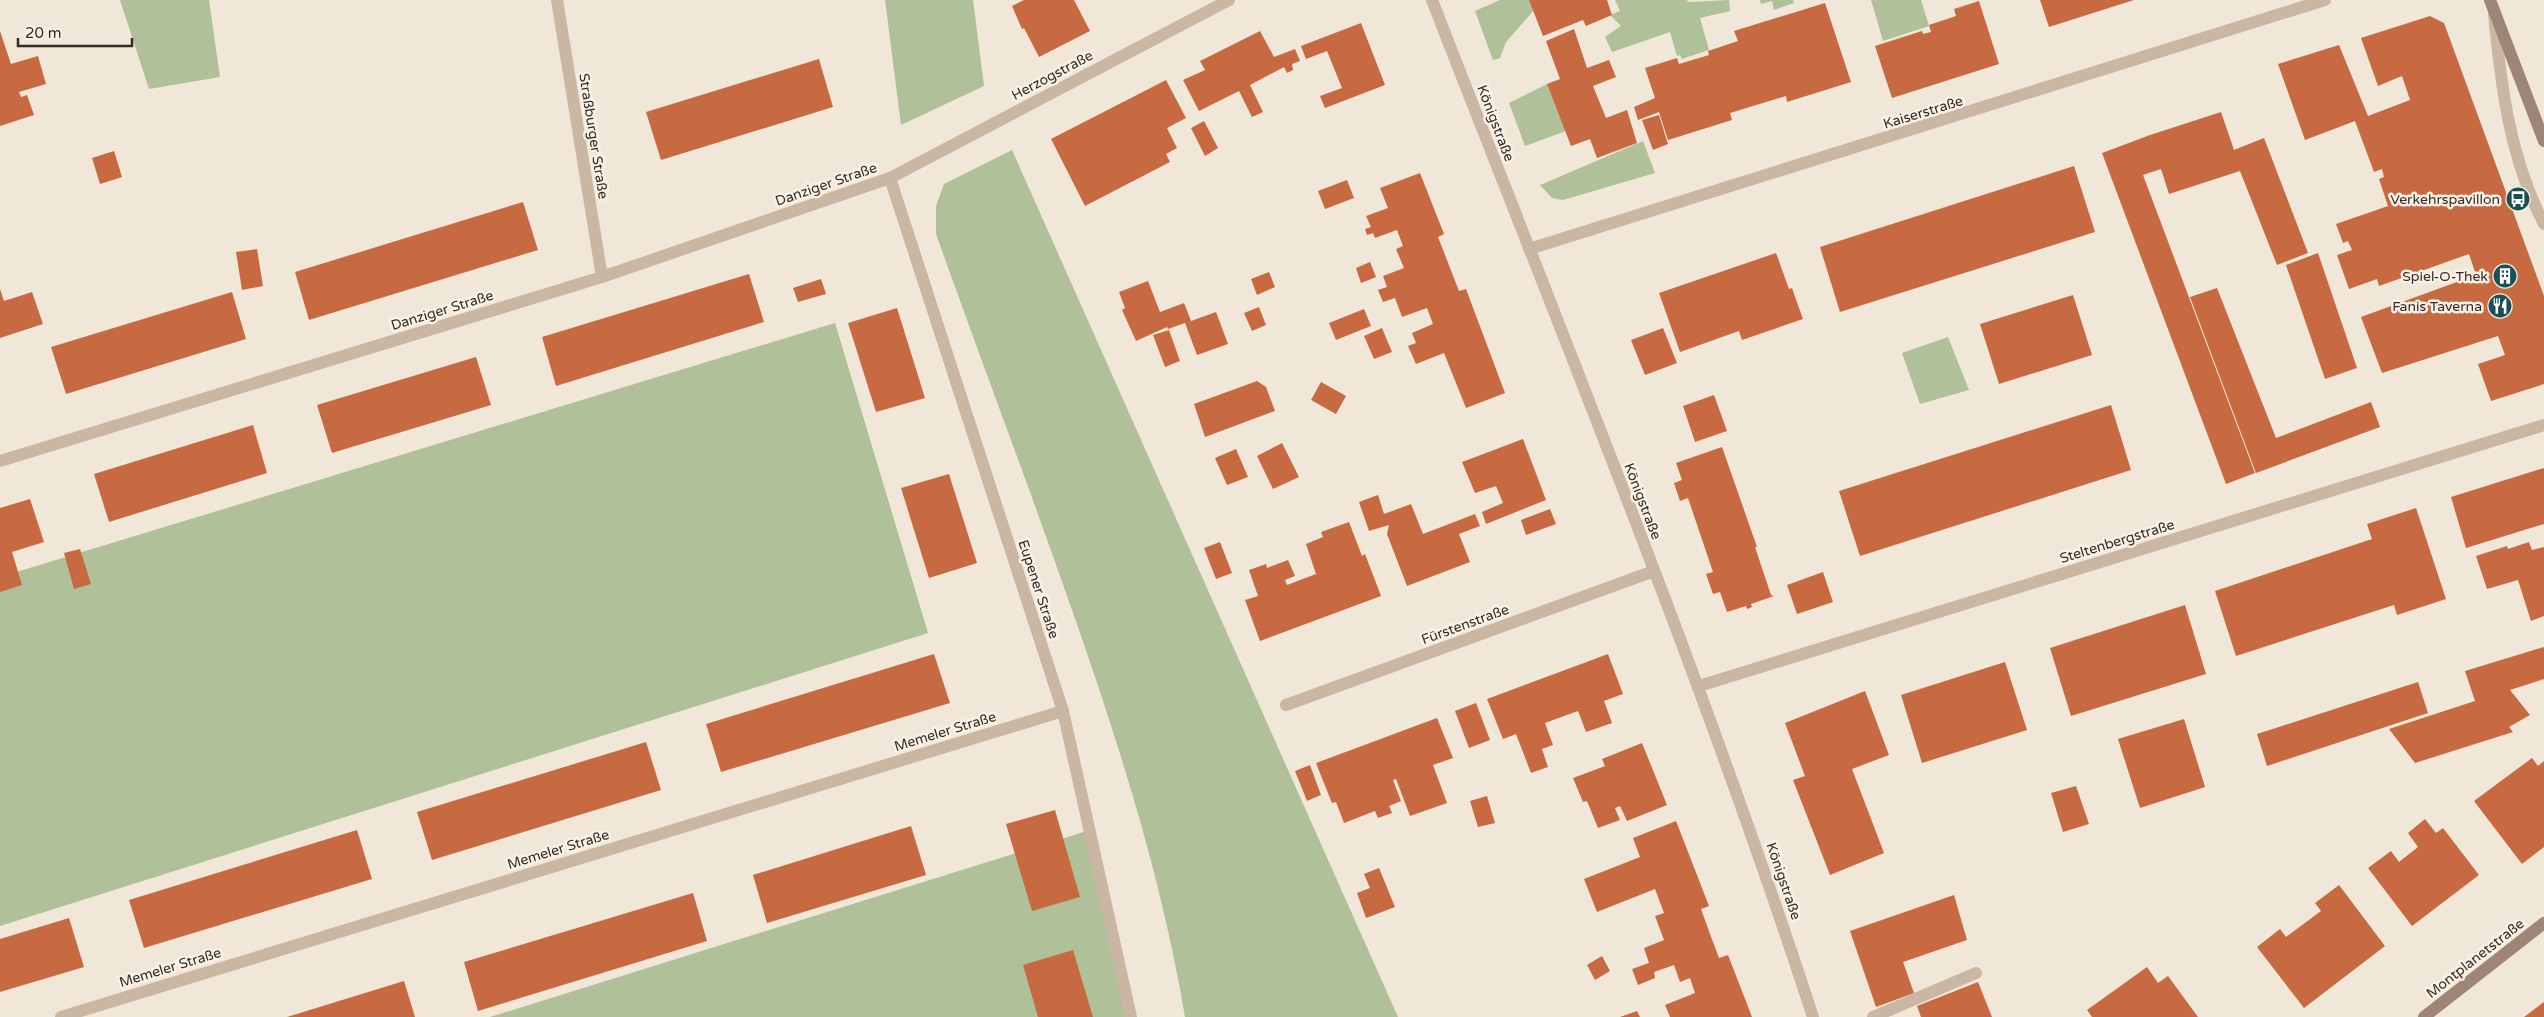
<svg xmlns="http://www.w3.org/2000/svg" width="2544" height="1017" font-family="'Varela Round',sans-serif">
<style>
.green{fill:#b0c098}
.building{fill:#c76941}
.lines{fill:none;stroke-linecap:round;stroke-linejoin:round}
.lane{stroke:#c9b7a4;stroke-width:12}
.street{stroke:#c9b7a4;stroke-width:12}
.secondary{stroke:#9d8676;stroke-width:12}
.labels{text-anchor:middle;stroke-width:5;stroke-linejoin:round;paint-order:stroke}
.street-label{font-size:14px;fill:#352b26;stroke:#f9f1e5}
.poi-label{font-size:14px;fill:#352b26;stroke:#f9f1e5;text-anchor:end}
</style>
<rect width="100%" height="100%" fill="#f1e7d8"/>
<g class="green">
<polygon points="120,0 209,0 220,77 149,89"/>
<polygon points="885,0 973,0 984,86 901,125"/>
<polygon points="1500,0 1531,0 1535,9 1506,42 1500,58 1493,60 1475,11"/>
<polygon points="1615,0 1687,0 1688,2 1729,0 1730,11 1700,18 1709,50 1682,59 1680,55 1677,56 1670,32 1612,52 1605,37 1621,26 1610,15 1620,11"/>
<polygon points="1760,0 1793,0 1794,3 1774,10 1772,1 1761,4"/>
<polygon points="1871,0 1921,0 1929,26 1883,41"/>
<polygon points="1547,84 1566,131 1525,146 1509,103"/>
<polygon points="1643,141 1655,173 1563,200 1552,198 1540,185"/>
<path d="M1012,150l386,867h-213c-22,-132 -62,-260 -106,-387 -46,-133 -96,-264 -143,-396v-28l8,-22z"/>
<polygon points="835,323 928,633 0,926 0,577"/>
<polygon points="1948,337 1969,390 1920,404 1902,353"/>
<polygon points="1090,830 1125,1017 490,1017"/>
</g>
<g class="building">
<polygon points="1024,0 1074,0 1090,31 1039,57 1024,28 1022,29 1012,6"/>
<polygon points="1529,0 1607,0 1612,15 1586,26 1583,20 1543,36"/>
<polygon points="2040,0 2134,0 2049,27"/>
<polygon points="1979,1 1999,64 1892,98 1875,46 1922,31 1923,34 1931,32 1929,25 1956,16 1954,9"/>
<polygon points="1825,3 1851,82 1787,102 1786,96 1730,113 1732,120 1668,140 1659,112 1638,120 1634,107 1655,98 1645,68 1677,58 1679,64 1709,55 1708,51 1738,41 1734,31"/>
<polygon points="2430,16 2444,23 2544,296 2544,384 2491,401 2478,364 2505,355 2498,336 2382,373 2361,317 2476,275 2469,254 2379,286 2377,279 2349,289 2337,255 2352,250 2348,241 2343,243 2336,224 2388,206 2379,179 2384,177 2382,169 2374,172 2355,121 2305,140 2278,64 2339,45 2368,116 2410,100 2402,76 2378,86 2361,38"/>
<polygon points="1361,23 1385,85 1325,108 1320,96 1342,88 1327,51 1306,59 1301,46"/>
<polygon points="1574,29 1587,68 1609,60 1616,77 1593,86 1606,118 1627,110 1637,143 1597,158 1590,139 1571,146 1547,84 1560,79 1546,41"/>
<polygon points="0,31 11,64 38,56 46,84 19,92 21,97 27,95 34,115 0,126"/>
<polygon points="1260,31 1274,57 1295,49 1300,61 1292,64 1293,70 1287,73 1284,67 1250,85 1263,112 1252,117 1239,91 1199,111 1183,80 1205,70 1200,61"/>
<polygon points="819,59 833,107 661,160 646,112"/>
<polygon points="1166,80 1186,118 1167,128 1177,148 1166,154 1170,162 1085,206 1051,139"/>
<polygon points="2221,112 2234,150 2264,138 2308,253 2277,265 2240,171 2169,194 2161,169 2143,175 2255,473 2226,484 2102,153 2150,135"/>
<polygon points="1659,115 1668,144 1653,150 1642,120"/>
<polygon points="1204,121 1218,148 1205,156 1191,128"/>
<polygon points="114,151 122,177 100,184 92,158"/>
<polygon points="2074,166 2095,232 1840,312 1820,247"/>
<polygon points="1420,173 1444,234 1438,237 1459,291 1466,289 1505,393 1466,408 1444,353 1416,364 1408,346 1416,343 1412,333 1433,324 1427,308 1402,317 1395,298 1383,302 1378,290 1387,287 1383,276 1404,268 1396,249 1403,246 1397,230 1375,238 1373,233 1367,235 1365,229 1371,227 1366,216 1388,208 1380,188"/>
<polygon points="1347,180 1354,198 1325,209 1318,191"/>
<polygon points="523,202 538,250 309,320 295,272"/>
<polygon points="257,249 263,286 242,290 236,252"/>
<polygon points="1776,253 1789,289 1792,288 1803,319 1742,340 1739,331 1680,352 1659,293"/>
<polygon points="2318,253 2357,368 2325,379 2286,265"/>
<polygon points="1370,262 1376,277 1361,283 1356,268"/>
<polygon points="1269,272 1275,287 1257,295 1251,279"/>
<polygon points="749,274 764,322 556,386 542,337"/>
<polygon points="821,279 826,294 798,302 793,288"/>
<polygon points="1148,281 1160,312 1184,303 1191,321 1216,312 1228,344 1197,355 1185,323 1168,329 1167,327 1136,341 1122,310 1125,308 1119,292"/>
<polygon points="2217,288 2276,438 2371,402 2380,427 2256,473 2190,297"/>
<polygon points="0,289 4,301 32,292 43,324 0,338"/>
<polygon points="232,292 246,339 66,394 51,347"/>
<polygon points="2073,295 2092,355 1999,384 1980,324"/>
<polygon points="1259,307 1266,325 1252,331 1244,313"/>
<polygon points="897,308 925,398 876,412 848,323"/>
<polygon points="1364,309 1371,326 1336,340 1329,323"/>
<polygon points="1382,328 1392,352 1374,359 1364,336"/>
<polygon points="1663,328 1677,363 1645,375 1631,340"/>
<polygon points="1169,330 1180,361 1165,367 1153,335"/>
<polygon points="476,357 491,405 332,453 317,405"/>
<polygon points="1257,381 1266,387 1275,411 1205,437 1194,404"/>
<polygon points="1321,382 1346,396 1336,414 1311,400"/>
<polygon points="1714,395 1727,431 1695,442 1683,406"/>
<polygon points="2111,405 2131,470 1860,556 1839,491"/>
<polygon points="253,425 267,473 109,522 94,474"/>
<polygon points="1523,439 1546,500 1486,524 1482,512 1503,503 1496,486 1475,493 1462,462"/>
<polygon points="1282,443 1299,477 1273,489 1257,456"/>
<polygon points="1722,447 1757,547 1755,547 1771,595 1774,596 1751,604 1752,607 1747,609 1746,606 1727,612 1720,592 1713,594 1706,574 1713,572 1688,498 1680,501 1674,483 1682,480 1676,463"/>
<polygon points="1236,449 1248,477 1227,485 1215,458"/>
<polygon points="2544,468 2544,524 2466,548 2451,497"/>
<polygon points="949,474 977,563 929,578 901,488"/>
<polygon points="1378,495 1384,514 1411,504 1423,534 1475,514 1480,526 1459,534 1470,562 1407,586 1387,534 1389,525 1369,531 1359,502"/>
<polygon points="30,499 44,542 12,552 22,585 0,592 0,508"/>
<polygon points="2416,508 2446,599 2397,615 2394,605 2236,656 2215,591 2372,539 2367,524"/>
<polygon points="1550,509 1556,524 1526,535 1521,520"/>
<polygon points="1349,522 1362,556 1365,554 1381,596 1260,641 1245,600 1258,596 1249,570 1266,564 1267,568 1288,560 1295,576 1285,580 1287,585 1316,574 1306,544 1323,537 1321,532"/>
<polygon points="1220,542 1232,573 1216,579 1204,548"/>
<polygon points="2529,542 2532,550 2544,547 2544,616 2531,621 2518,580 2487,589 2476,556 2507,546 2508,549"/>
<polygon points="80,549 91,584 74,589 64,553"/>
<polygon points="1823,572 1833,602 1797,614 1787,585"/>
<polygon points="2185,605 2206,674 2071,716 2050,648"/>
<polygon points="2544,647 2544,679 2510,690 2530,715 2509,727 2513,732 2415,763 2389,729 2475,701 2465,671"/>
<polygon points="934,654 950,703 721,772 706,724"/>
<polygon points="1608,654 1623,694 1604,701 1612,723 1586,732 1578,711 1545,723 1553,745 1542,749 1548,767 1531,773 1516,734 1503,739 1487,699"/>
<polygon points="2005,662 2027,730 1922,763 1901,695"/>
<polygon points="2418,682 2428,713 2267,766 2257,734"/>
<polygon points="1865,691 1889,755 1852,769 1884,853 1830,875 1793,780 1805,776 1785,723"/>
<polygon points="1476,703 1490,740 1469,748 1455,711"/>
<polygon points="1437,718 1453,758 1433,765 1447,803 1410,816 1396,779 1393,780 1401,801 1389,806 1392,813 1378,818 1375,811 1344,823 1336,802 1332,803 1316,763"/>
<polygon points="2184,719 2205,787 2140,808 2118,739"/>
<polygon points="646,742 661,790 432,860 417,812"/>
<polygon points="1642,743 1667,805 1627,821 1620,806 1615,808 1620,820 1598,828 1587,801 1583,802 1573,778 1605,766 1602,759"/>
<polygon points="2532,758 2538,766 2544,761 2544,847 2522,864 2474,801"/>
<polygon points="1310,765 1321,795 1307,801 1295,771"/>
<polygon points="2076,786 2089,824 2063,832 2051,793"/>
<polygon points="1487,796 1495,823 1478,827 1470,801"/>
<polygon points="1055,810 1080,897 1032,911 1006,824"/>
<polygon points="2425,819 2436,833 2443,828 2479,875 2412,926 2368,868 2391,851 2399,862 2418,847 2408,833"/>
<polygon points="1676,821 1709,906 1701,909 1710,934 1719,958 1728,955 1752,1017 1670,1017 1665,1005 1695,993 1690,978 1680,982 1674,965 1654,972 1655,978 1638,985 1632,969 1649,963 1644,948 1664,940 1655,916 1664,913 1655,889 1597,912 1584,879 1640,857 1633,838"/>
<polygon points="911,826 926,875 767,923 753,875"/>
<polygon points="357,830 372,879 144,948 129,900"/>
<polygon points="1379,868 1395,907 1366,918 1357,893 1370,888 1364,874"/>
<polygon points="2339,885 2385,946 2304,1008 2257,947 2280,929 2286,937 2321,911 2315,903"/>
<polygon points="693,893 707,941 478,1011 464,962"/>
<polygon points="1954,895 1967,940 1903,962 1914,993 1876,1007 1850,931"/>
<polygon points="69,918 84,967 0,992 0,939"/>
<polygon points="1073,950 1093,1017 1038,1017 1023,965"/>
<polygon points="1602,956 1610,971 1595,980 1587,965"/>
<polygon points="2147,967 2158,983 2168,976 2198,1017 2092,1017 2087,1010"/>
<polygon points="404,981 415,1017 287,1017"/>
<polygon points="1978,982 1992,1017 1921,1017 1917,1006"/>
<polygon points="2544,1002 2544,1017 2524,1017"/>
<polygon points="1637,1011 1640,1017 1620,1017"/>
</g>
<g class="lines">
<g class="lane">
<path d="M2494,14c7,73 16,145 50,210"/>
<polyline points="1873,1017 1976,973"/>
</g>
<g class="street">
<polyline points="557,0 602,277"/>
<path d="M1432,0c131,337 269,673 381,1017"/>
<polyline points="890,178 1063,711 1131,1017"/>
<polyline points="1529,249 2325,0"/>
<polyline points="0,461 602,277 890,178 1229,0"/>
<polyline points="1699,686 2544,425"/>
<polyline points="1286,705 1654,571"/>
<polyline points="61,1017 1063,711"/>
</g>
<g class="secondary">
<polyline points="2490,0 2544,141"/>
<polyline points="2424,1017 2544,923"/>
</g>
</g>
<defs>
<symbol id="bus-disc" viewBox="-11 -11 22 22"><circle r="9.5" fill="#1b4f56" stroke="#f9f1e5"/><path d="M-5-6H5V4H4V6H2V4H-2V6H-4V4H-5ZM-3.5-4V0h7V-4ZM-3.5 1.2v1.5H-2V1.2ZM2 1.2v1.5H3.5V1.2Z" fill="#fff"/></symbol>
<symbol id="building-disc" viewBox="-11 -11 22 22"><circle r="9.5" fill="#1b4f56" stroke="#f9f1e5"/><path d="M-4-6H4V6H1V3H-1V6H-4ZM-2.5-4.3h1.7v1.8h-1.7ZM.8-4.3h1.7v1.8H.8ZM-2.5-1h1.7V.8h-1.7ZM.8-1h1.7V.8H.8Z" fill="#fff"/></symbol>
<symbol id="restaurant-disc" viewBox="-11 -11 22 22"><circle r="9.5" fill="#1b4f56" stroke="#f9f1e5"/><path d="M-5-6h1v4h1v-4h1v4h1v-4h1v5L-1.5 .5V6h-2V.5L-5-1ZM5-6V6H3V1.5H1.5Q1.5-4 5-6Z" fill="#fff"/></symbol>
</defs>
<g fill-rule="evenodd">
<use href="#bus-disc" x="2504" y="185" width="28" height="28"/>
<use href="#building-disc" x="2491" y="262" width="28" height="28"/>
<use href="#restaurant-disc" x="2486" y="292" width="28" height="28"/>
</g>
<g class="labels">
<g class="street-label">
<text transform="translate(1052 75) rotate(-28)" y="5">Herzogstraße</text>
<text transform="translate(1923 112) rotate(-17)" y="5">Kaiserstraße</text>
<text transform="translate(1496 123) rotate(69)" y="5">Königstraße</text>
<text transform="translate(594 136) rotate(81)" y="5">Straßburger Straße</text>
<text transform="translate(826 184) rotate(-19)" y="5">Danziger Straße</text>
<text transform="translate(442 310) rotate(-17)" y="5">Danziger Straße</text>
<text transform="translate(1643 501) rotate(69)" y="5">Königstraße</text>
<text transform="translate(2117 541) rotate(-17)" y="5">Steltenbergstraße</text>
<text transform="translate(1039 589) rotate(72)" y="5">Eupener Straße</text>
<text transform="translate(1465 624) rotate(-20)" y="5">Fürstenstraße</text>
<text transform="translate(945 731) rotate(-17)" y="5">Memeler Straße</text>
<text transform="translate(558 849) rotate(-17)" y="5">Memeler Straße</text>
<text transform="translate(1784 881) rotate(71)" y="5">Königstraße</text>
<text transform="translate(2475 958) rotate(-38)" y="5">Montplanetstraße</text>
<text transform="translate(170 967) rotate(-17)" y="5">Memeler Straße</text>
</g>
<g class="poi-label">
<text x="2500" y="204">Verkehrspavillon</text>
<text x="2488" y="281">Spiel-O-Thek</text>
<text x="2482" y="311">Fanis Taverna</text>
</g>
</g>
<path d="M18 38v8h114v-8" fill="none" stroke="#352b26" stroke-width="2.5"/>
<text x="25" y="38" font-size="15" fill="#352b26" stroke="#f9f1e5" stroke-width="4" paint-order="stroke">20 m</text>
</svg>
